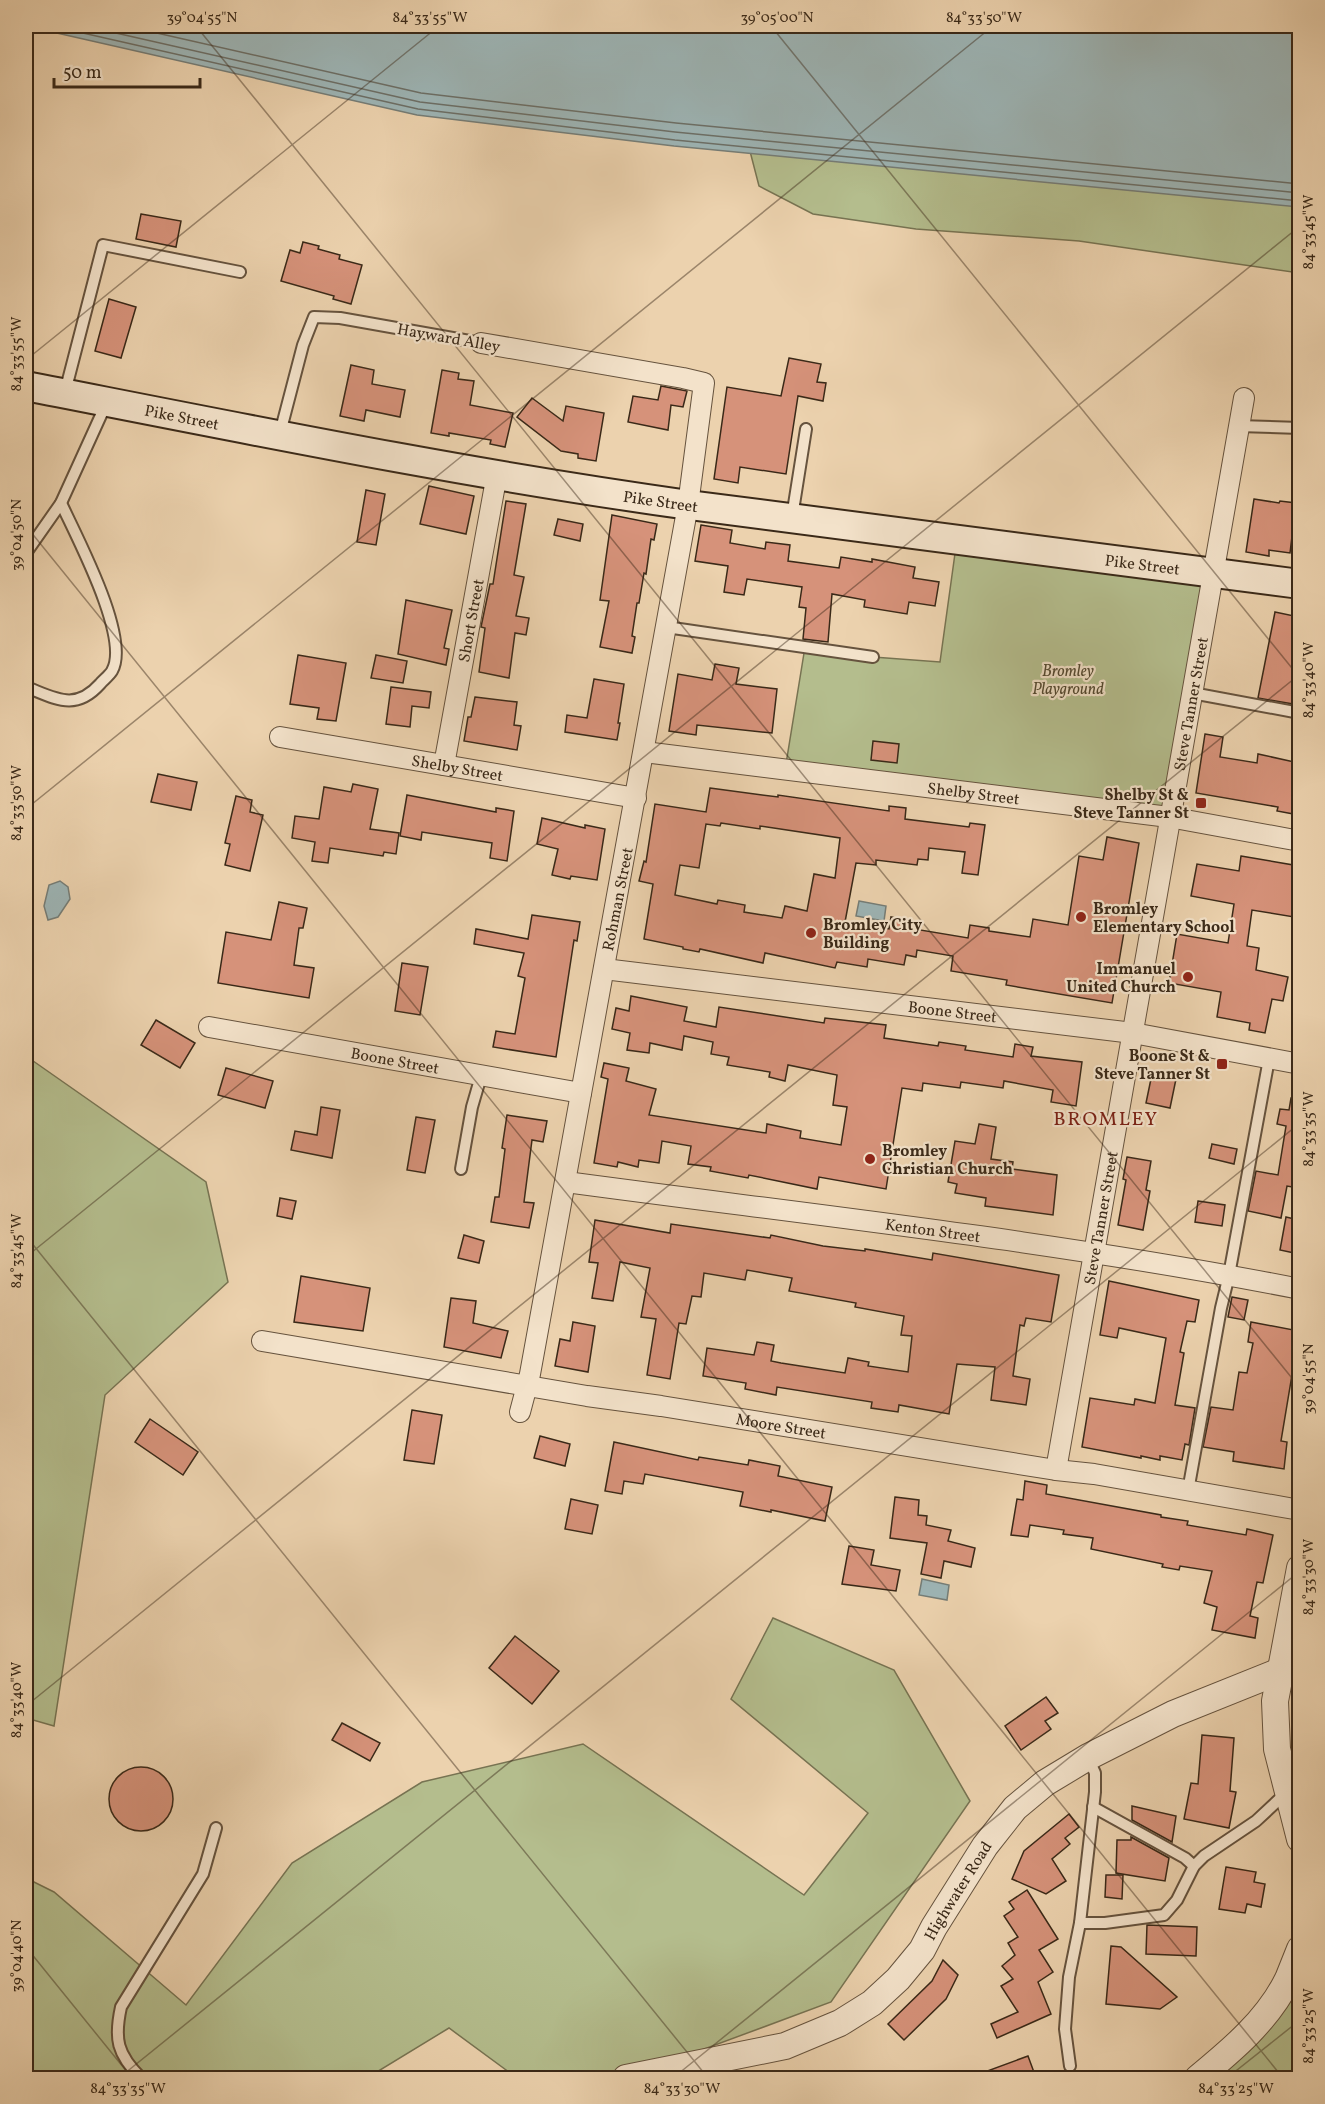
<svg xmlns="http://www.w3.org/2000/svg" width="1325" height="2104" font-family="Vollkorn,serif">
<style>
.green{fill:#b4bd8d;stroke:#777352;stroke-width:1.5}
.water{fill:#9db5b6;stroke:#757d77;stroke-width:1.5}
.lines{fill:none;stroke-linecap:round;stroke-linejoin:round}
.shore{stroke:#6c6f67;stroke-width:1.5}
.building{fill:#d6927a;stroke:#3a2918;stroke-width:1.5;fill-rule:evenodd}
.service-casing{stroke:#66533e;stroke-width:14}
.minor-casing{stroke:#66533e;stroke-width:22}
.tertiary-casing{stroke:#66533e;stroke-width:28}
.secondary-casing{stroke:#3a2918;stroke-width:32}
.service{stroke:#f3e2ca;stroke-width:10}
.minor{stroke:#f3e2ca;stroke-width:20}
.tertiary{stroke:#f3e2ca;stroke-width:26}
.secondary{stroke:#f3e2ca;stroke-width:28}
.ticks{fill:none;stroke:#3a2918;stroke-width:1.5;stroke-opacity:0.45}
.poi-dot{fill:#8f2418;stroke:#f3e2ca;stroke-width:2}
.labels{text-anchor:middle;stroke-width:4.5;stroke-linejoin:round;paint-order:stroke}
.street-label{font-size:16px;fill:#3a2918;stroke:#f3e2ca}
.park-label{font-size:16px;font-style:italic;fill:#52472f;stroke:#f3e2ca}
.poi-label{font-size:16px;font-weight:bold;fill:#3a2918;stroke:#f3e2ca;text-anchor:end}
.quarter-label{font-size:20px;letter-spacing:1.5px;fill:#7a1f14;stroke:#f3e2ca}
.neatline{fill:none;stroke:#3a2918;stroke-width:2}
.ticks-label{font-size:15px;text-anchor:middle;fill:#3a2918}
</style>
<rect width="100%" height="100%" fill="#ecd2ae"/>
<filter id="stains"><feTurbulence type="fractalNoise" baseFrequency=".00333" numOctaves="4"/><feColorMatrix values="0 0 0 0 .2 0 0 0 0 .09 0 0 0 0 .02 0 0 0 .5 -.17"/></filter>
<radialGradient id="worn" r=".72"><stop offset=".6" stop-color="#630" stop-opacity="0"/><stop offset="1" stop-color="#630" stop-opacity=".3"/></radialGradient>
<g class="green">
<polygon points="744,128 1299,161 1299,273 1079,241 916,229 813,214 759,186"/>
<polygon points="957,539 1214,573 1169,817 785,770 805,647 873,657 940,662"/>
<polygon points="26,1056 206,1182 228,1282 105,1395 54,1726 26,1718"/>
<polygon points="773,1618 894,1670 970,1801 831,2002 626,2078 517,2078 449,2028 367,2078 26,2078 26,1878 54,1892 186,2005 292,1863 422,1782 583,1744 804,1895 868,1813 731,1699"/>
<polygon points="1299,1937 1299,2078 1198,2078 1238,2044"/>
</g>
<g class="water">
<polygon points="26,26 1299,26 1299,207 674,146 417,115"/>
<polygon points="60,881 68,887 70,899 58,917 48,920 44,906 49,885"/>
<polygon points="859,901 886,906 884,921 856,916"/>
<polygon points="922,1579 949,1585 947,1600 919,1595"/>
</g>
<g class="lines">
<g class="shore">
<polyline points="52,26 418,109 675,140 1300,201"/>
<polyline points="85,26 420,102 675,132 1300,193"/>
<polyline points="126,26 421,93 676,123 1300,184"/>
</g>
</g>
<g class="building">
<polygon points="141,214 181,221 176,247 136,239"/>
<polygon points="303,242 319,246 318,249 340,255 339,259 362,265 351,304 333,299 334,296 281,281 290,250 300,253"/>
<polygon points="109,299 136,307 121,358 95,351"/>
<polygon points="789,358 821,364 817,382 826,383 823,401 798,396 786,474 740,467 738,483 714,479 727,387 781,396"/>
<polygon points="351,365 374,370 372,384 405,390 400,417 366,410 364,421 340,416"/>
<polygon points="442,370 459,373 458,379 474,381 470,405 513,413 505,447 490,444 491,440 449,433 449,436 431,433"/>
<polygon points="661,386 687,391 683,407 671,405 668,430 628,422 633,396 658,400"/>
<polygon points="532,398 563,421 566,406 604,413 596,461 578,458 578,454 561,451 517,417"/>
<polygon points="429,486 474,496 466,534 420,524"/>
<polygon points="366,490 385,494 376,545 357,542"/>
<polygon points="1254,499 1279,503 1280,501 1296,503 1290,553 1269,550 1269,556 1246,552"/>
<polygon points="506,501 526,504 514,575 524,577 516,616 529,618 526,635 515,633 509,678 479,672 485,628 481,627 490,584 493,584"/>
<polygon points="612,515 657,524 654,540 651,539 646,574 644,573 639,603 637,603 632,636 635,637 632,653 600,647 609,601 600,600"/>
<polygon points="558,519 583,524 580,541 554,535"/>
<polygon points="701,525 732,530 730,543 765,549 766,542 790,545 788,561 839,568 841,557 872,562 872,559 915,567 913,578 939,582 935,606 909,602 907,614 864,607 865,600 832,594 828,642 803,639 806,608 799,607 802,587 747,579 744,595 724,592 728,566 695,561"/>
<polygon points="406,600 452,610 444,648 449,649 446,665 398,654"/>
<polygon points="1275,612 1299,617 1299,705 1258,698"/>
<polygon points="298,655 346,663 336,721 317,719 319,708 290,704"/>
<polygon points="376,655 407,661 403,683 371,678"/>
<polygon points="715,664 739,668 736,684 777,689 772,733 697,725 696,735 669,731 678,674 712,680"/>
<polygon points="594,679 624,684 618,723 620,723 617,740 565,732 567,715 587,718"/>
<polygon points="391,687 431,692 429,708 412,706 410,727 386,724"/>
<polygon points="475,697 517,702 514,725 521,726 517,750 464,741 468,717 471,717"/>
<polygon points="1205,734 1223,737 1220,757 1257,763 1258,754 1299,763 1299,815 1277,811 1278,807 1196,793"/>
<polygon points="873,741 899,744 897,763 871,760"/>
<polygon points="158,774 197,782 191,810 151,802"/>
<polygon points="353,784 378,789 370,829 399,833 396,854 384,852 383,856 330,848 328,863 312,861 315,842 292,838 295,816 319,819 324,787 351,792"/>
<path d="M710,788l68,9v-2l111,16v-5l17,2 -1,11 64,8 1,-4 15,2 -7,50 -16,-2 3,-21 -36,-4 -1,12 -10,-1 -1,6 -41,-5v5l-20,-2 -11,59 44,7 2,-12 30,6 -1,7 48,8 2,-13 19,3v3l41,6 3,-18 35,6 11,-69 24,4 4,-23 32,6 -27,160 -106,-18 1,-5 -56,-9 2,-15 -36,-6 -1,7 -10,-2 -2,10 -36,-6 -1,8 -30,-5 -2,6 -70,-15 -2,10 -63,-14 -1,3 -16,-3v-2l-39,-8 9,-55 -14,-3 5,-20 2,1 9,-58 51,8zM721,823l39,6v-3l80,12 -5,40 -21,-4 -7,37 -22,-5 -3,12 -38,-6 1,-7 -27,-5 -1,4 -42,-9 5,-30 19,3 7,-44 14,2z"/>
<polygon points="407,795 496,812 496,808 514,811 507,861 490,858 492,843 422,832 421,840 400,836"/>
<polygon points="236,796 252,800 250,812 263,815 250,871 225,865 230,844 225,843"/>
<polygon points="542,818 585,828 585,825 605,829 597,880 571,876 570,879 552,875 558,849 537,844"/>
<polygon points="1241,856 1299,866 1299,885 1294,917 1252,910 1247,946 1259,948 1256,970 1288,977 1283,1001 1272,999 1265,1033 1249,1030 1250,1023 1217,1017 1221,992 1169,983 1177,934 1228,943 1234,904 1191,896 1197,864 1239,871"/>
<polygon points="279,902 307,908 303,928 299,928 294,965 314,968 309,998 218,983 226,932 271,940"/>
<polygon points="532,915 580,922 577,941 574,940 556,1057 493,1047 496,1031 515,1034 525,978 518,976 524,953 474,944 476,929 528,939"/>
<polygon points="402,963 428,967 420,1015 395,1011"/>
<polygon points="631,996 687,1007 684,1021 716,1027 719,1007 824,1023 825,1018 886,1025 884,1038 938,1046 939,1042 966,1046 965,1050 1013,1057 1015,1044 1033,1047 1031,1056 1082,1062 1076,1106 1051,1102 1053,1090 1004,1081 1003,1088 961,1082 960,1088 923,1083 922,1091 902,1088 886,1189 819,1177 817,1189 749,1175 748,1178 710,1171 711,1167 688,1164 691,1146 662,1141 659,1163 639,1160 638,1167 618,1162 617,1167 594,1163 608,1079 601,1077 604,1063 629,1068 626,1081 656,1089 649,1115 766,1133 767,1124 801,1131 800,1138 841,1145 847,1107 833,1105 837,1075 788,1065 785,1081 769,1077 770,1072 727,1065 729,1057 711,1054 713,1042 684,1036 682,1050 650,1043 649,1053 627,1050 630,1033 612,1029 616,1008 629,1011"/>
<polygon points="156,1020 195,1043 180,1068 141,1045"/>
<polygon points="226,1068 273,1081 265,1108 218,1095"/>
<polygon points="1152,1074 1176,1079 1170,1108 1146,1103"/>
<polygon points="1291,1098 1299,1098 1299,1188 1287,1186 1281,1218 1248,1211 1256,1171 1278,1175 1286,1126 1277,1124 1280,1109 1289,1110"/>
<polygon points="321,1107 340,1110 332,1158 291,1150 295,1131 317,1135"/>
<polygon points="507,1115 547,1121 543,1142 532,1140 524,1202 534,1203 529,1228 491,1222 495,1197 499,1197 505,1149 502,1148"/>
<polygon points="416,1117 435,1120 425,1173 407,1170"/>
<polygon points="979,1124 996,1127 991,1159 1013,1162 1012,1169 1057,1175 1053,1215 985,1206 986,1198 955,1193 957,1184 948,1182 955,1141 975,1144"/>
<polygon points="1212,1144 1237,1149 1234,1164 1209,1158"/>
<polygon points="1127,1157 1151,1161 1146,1190 1150,1191 1143,1230 1118,1225 1126,1180 1123,1179"/>
<polygon points="280,1198 296,1201 292,1219 277,1216"/>
<polygon points="1198,1201 1225,1205 1222,1226 1195,1222"/>
<polygon points="1286,1217 1299,1220 1299,1254 1280,1250"/>
<polygon points="595,1220 670,1233 671,1224 770,1238 771,1235 823,1246 865,1251 865,1249 932,1260 933,1253 1059,1275 1051,1322 1026,1318 1024,1326 1020,1325 1013,1376 1030,1379 1026,1405 991,1400 995,1367 957,1364 949,1414 899,1405 898,1412 871,1408 872,1402 777,1387 776,1395 745,1389 746,1383 703,1376 707,1348 754,1355 757,1342 774,1345 771,1361 781,1363 845,1373 848,1358 869,1362 868,1366 908,1372 912,1336 901,1335 904,1316 855,1307 856,1303 789,1291 792,1278 747,1270 745,1280 704,1273 701,1297 692,1296 686,1324 679,1323 670,1379 647,1375 656,1319 641,1317 650,1268 620,1262 613,1301 592,1298 598,1263 589,1262"/>
<polygon points="464,1235 484,1241 479,1263 458,1258"/>
<polygon points="301,1276 370,1288 363,1331 294,1322"/>
<polygon points="1109,1281 1199,1300 1195,1322 1187,1321 1180,1352 1184,1353 1175,1405 1195,1408 1189,1445 1185,1444 1182,1460 1160,1456 1160,1460 1141,1456 1141,1458 1082,1447 1090,1398 1134,1405 1135,1399 1155,1403 1166,1338 1119,1328 1117,1338 1100,1335"/>
<polygon points="1232,1297 1248,1300 1244,1320 1228,1317"/>
<polygon points="451,1298 476,1301 473,1323 508,1331 501,1358 444,1347"/>
<polygon points="573,1322 595,1326 588,1372 555,1366 560,1339 570,1341"/>
<polygon points="1251,1322 1299,1331 1299,1377 1292,1375 1281,1441 1287,1442 1284,1469 1233,1461 1234,1452 1203,1447 1211,1407 1233,1410 1239,1372 1247,1373 1253,1343 1248,1342"/>
<polygon points="412,1410 442,1415 434,1464 404,1460"/>
<polygon points="150,1419 198,1452 183,1475 135,1442"/>
<polygon points="540,1436 570,1444 565,1466 534,1458"/>
<polygon points="614,1442 698,1460 699,1457 748,1465 749,1460 780,1466 778,1476 832,1487 825,1521 771,1510 771,1512 740,1506 743,1492 645,1474 643,1484 624,1481 622,1494 605,1491"/>
<polygon points="1025,1481 1047,1485 1046,1494 1161,1515 1161,1517 1188,1521 1187,1525 1246,1535 1247,1529 1273,1535 1263,1583 1257,1582 1250,1616 1258,1618 1255,1638 1212,1630 1217,1607 1204,1603 1212,1571 1180,1566 1179,1570 1162,1567 1163,1564 1091,1549 1093,1538 1063,1534 1064,1530 1030,1525 1028,1537 1011,1535 1017,1499 1023,1500"/>
<polygon points="895,1497 919,1500 918,1515 927,1516 926,1525 951,1530 948,1541 975,1548 971,1567 944,1561 941,1578 921,1574 927,1543 890,1538"/>
<polygon points="571,1499 598,1505 592,1534 565,1529"/>
<polygon points="849,1546 874,1550 871,1565 900,1570 896,1591 842,1584"/>
<polygon points="515,1636 559,1671 532,1704 489,1668"/>
<polygon points="1046,1697 1058,1713 1045,1721 1051,1729 1021,1750 1005,1726"/>
<polygon points="342,1723 380,1743 370,1761 332,1740"/>
<polygon points="1202,1735 1234,1738 1230,1791 1236,1792 1229,1828 1184,1819 1191,1783 1198,1784"/>
<circle cx="141" cy="1799" r="32"/>
<polygon points="1132,1806 1176,1816 1172,1842 1132,1820"/>
<polygon points="1069,1814 1079,1827 1065,1838 1070,1844 1052,1859 1066,1881 1046,1894 1012,1879 1024,1851"/>
<polygon points="1131,1837 1169,1858 1165,1881 1116,1873 1117,1840 1131,1840"/>
<polygon points="1226,1867 1256,1872 1254,1882 1265,1884 1261,1907 1247,1904 1245,1913 1219,1909"/>
<polygon points="1106,1875 1123,1875 1122,1899 1105,1897"/>
<polygon points="1027,1890 1058,1939 1039,1950 1053,1972 1038,1982 1051,2014 997,2038 991,2024 1018,2012 1001,1986 1013,1979 1002,1966 1015,1955 1008,1943 1018,1937 1004,1916 1014,1909 1009,1902"/>
<polygon points="1147,1925 1197,1927 1196,1956 1146,1954"/>
<polygon points="1111,1946 1121,1947 1177,1997 1160,2009 1106,2004"/>
<polygon points="943,1960 958,1975 946,1999 904,2040 888,2024 932,1981"/>
<polygon points="1028,2056 1035,2075 1027,2078 971,2078 971,2077"/>
</g>
<g class="lines">
<defs>
<g id="service">
<polyline points="65,392 103,245 240,272"/>
<polyline points="1238,426 1300,428"/>
<polyline points="280,433 303,345 314,317 340,318 481,343"/>
<polyline points="792,517 806,429"/>
<polyline points="26,553 61,503 107,402"/>
<polyline points="666,627 873,657"/>
<path d="M26,687c29,11 49,25 74,-3 3,-4 9,-8 12,-13 19,-33 -36,-135 -51,-168"/>
<polyline points="1192,693 1300,713"/>
<polyline points="461,1169 472,1107 481,1076"/>
<polyline points="1188,1491 1221,1308 1229,1275 1269,1059"/>
<polyline points="1093,1807 1185,1858 1194,1866"/>
<polyline points="1080,1923 1105,1923 1164,1915 1177,1900 1194,1866 1204,1856 1256,1821 1286,1793"/>
<polyline points="1070,2066 1065,2029 1069,1977 1080,1923 1095,1792 1095,1773 1088,1758"/>
<path d="M141,2078c-24,-24 -27,-39 -20,-71l82,-133 13,-46"/>
</g>
<g id="minor">
<polyline points="481,343 683,378 704,383 688,505 530,1374 520,1412"/>
<path id="s1" d="M280,737l356,61"/>
<path id="s2" d="M644,752l525,65 131,24"/>
<path id="s3" d="M444,765l53,-291"/>
<path id="s4" d="M604,969l529,64 167,31"/>
<path id="s5" d="M209,1027l372,66"/>
<path id="s6" d="M566,1182c245,33 491,59 734,107"/>
<path id="s7" d="M262,1341l325,55 74,10 395,64 38,4 206,36"/>
<path id="s8" d="M1056,1470l188,-1072"/>
</g>
<g id="tertiary">
<polyline points="1300,1568 1275,1701 1277,1749 1300,1839"/>
<path id="s9" d="M626,2078l159,-32 55,-23 32,-20 26,-24 24,-29 12,-23 51,-81 30,-38 30,-25 43,-26 85,-43 107,-43"/>
<path d="M1198,2078c34,-28 70,-58 90,-99 4,-10 8,-20 12,-30"/>
</g>
<g id="secondary">
<path id="s10" d="M26,386c220,43 440,88 663,119 203,28 407,53 611,79"/>
</g>
</defs>
<use href="#service" class="service-casing"/>
<use href="#minor" class="minor-casing"/>
<use href="#tertiary" class="tertiary-casing"/>
<use href="#secondary" class="secondary-casing"/>
<use href="#service" class="service"/>
<use href="#minor" class="minor"/>
<use href="#tertiary" class="tertiary"/>
<use href="#secondary" class="secondary"/>
</g>
<path class="ticks" d="M196,26l1104,1362M771,26l529,652M26,360l413,-334M26,526l1257,1552M26,809l967,-783M26,1236l682,842M26,1257l1274,-1031M26,1706l1274,-1032M26,1947l106,131M119,2078l1181,-955M673,2078l627,-507M1227,2078l73,-58"/>
<g class="poi-dot">
<rect x="1195" y="797" width="12" height="12" rx="3"/>
<circle cx="1081" cy="917" r="6"/>
<circle cx="811" cy="933" r="6"/>
<circle cx="1188" cy="977" r="6"/>
<rect x="1216" y="1058" width="12" height="12" rx="3"/>
<circle cx="870" cy="1159" r="6"/>
</g>
<g class="labels">
<g class="street-label">
<text transform="translate(449 337) rotate(10)" y="6">Hayward Alley</text>
<text dy="6" stroke="none"><textPath href="#s10" startOffset="159">Pike Street</textPath></text>
<text dy="6" stroke="none"><textPath href="#s10" startOffset="645">Pike Street</textPath></text>
<text dy="6" stroke="none"><textPath href="#s10" startOffset="1131">Pike Street</textPath></text>
<text dy="6" stroke="none"><textPath href="#s3" startOffset="147">Short Street</textPath></text>
<text dy="6" stroke="none"><textPath href="#s8" startOffset="778">Steve Tanner Street</textPath></text>
<text dy="6" stroke="none"><textPath href="#s1" startOffset="180">Shelby Street</textPath></text>
<text dy="6" stroke="none"><textPath href="#s2" startOffset="332">Shelby Street</textPath></text>
<text transform="translate(617 899) rotate(-79)" y="6">Rohman Street</text>
<text dy="6" stroke="none"><textPath href="#s4" startOffset="351">Boone Street</textPath></text>
<text dy="6" stroke="none"><textPath href="#s5" startOffset="189">Boone Street</textPath></text>
<text dy="6" stroke="none"><textPath href="#s8" startOffset="256">Steve Tanner Street</textPath></text>
<text dy="6" stroke="none"><textPath href="#s6" startOffset="370">Kenton Street</textPath></text>
<text dy="6" stroke="none"><textPath href="#s7" startOffset="526">Moore Street</textPath></text>
<text dy="6" stroke="none"><textPath href="#s9" startOffset="402">Highwater Road</textPath></text>
</g>
<g class="park-label">
<text x="1068" y="676">Bromley<tspan x="1068" dy="18">Playground</tspan></text>
</g>
<g class="poi-label">
<text x="1189" y="800">Shelby St &amp;<tspan x="1189" dy="18">Steve Tanner St</tspan></text>
<text x="1093" y="914" text-anchor="start">Bromley<tspan x="1093" dy="18">Elementary School</tspan></text>
<text x="823" y="930" text-anchor="start">Bromley City<tspan x="823" dy="18">Building</tspan></text>
<text x="1176" y="974">Immanuel<tspan x="1176" dy="18">United Church</tspan></text>
<text x="1210" y="1061">Boone St &amp;<tspan x="1210" dy="18">Steve Tanner St</tspan></text>
<text x="882" y="1156" text-anchor="start">Bromley<tspan x="882" dy="18">Christian Church</tspan></text>
</g>
<g class="quarter-label">
<text x="1106" y="1125">BROMLEY</text>
</g>
</g>
<rect width="1325" height="2104" fill="none" stroke="#ecd2ae" stroke-width="66"/>
<path d="M54 78v9h146v-9" fill="none" stroke="#3a2918" stroke-width="3"/>
<text x="63" y="78" font-size="18" fill="#3a2918" stroke="#f3e2ca" stroke-width="4.5" paint-order="stroke">50 m</text>
<rect x="33" y="33" width="1259" height="2038" class="neatline"/>
<g class="ticks-label">
<text x="202" y="22">39°04'55"N</text>
<text x="430" y="22">84°33'55"W</text>
<text x="777" y="22">39°05'00"N</text>
<text x="984" y="22">84°33'50"W</text>
<text transform="translate(1308 232) rotate(-90)" y="5">84°33'45"W</text>
<text transform="translate(16 354) rotate(-90)" y="5">84°33'55"W</text>
<text transform="translate(16 535) rotate(-90)" y="5">39°04'50"N</text>
<text transform="translate(1308 680) rotate(-90)" y="5">84°33'40"W</text>
<text transform="translate(16 803) rotate(-90)" y="5">84°33'50"W</text>
<text transform="translate(1308 1129) rotate(-90)" y="5">84°33'35"W</text>
<text transform="translate(16 1251) rotate(-90)" y="5">84°33'45"W</text>
<text transform="translate(1308 1379) rotate(-90)" y="5">39°04'55"N</text>
<text transform="translate(1308 1577) rotate(-90)" y="5">84°33'30"W</text>
<text transform="translate(16 1700) rotate(-90)" y="5">84°33'40"W</text>
<text transform="translate(16 1956) rotate(-90)" y="5">39°04'40"N</text>
<text transform="translate(1308 2026) rotate(-90)" y="5">84°33'25"W</text>
<text x="128" y="2093">84°33'35"W</text>
<text x="682" y="2093">84°33'30"W</text>
<text x="1236" y="2093">84°33'25"W</text>
</g>
<rect width="100%" height="100%" filter="url(#stains)"/>
<rect width="100%" height="100%" fill="url(#worn)"/>
</svg>
